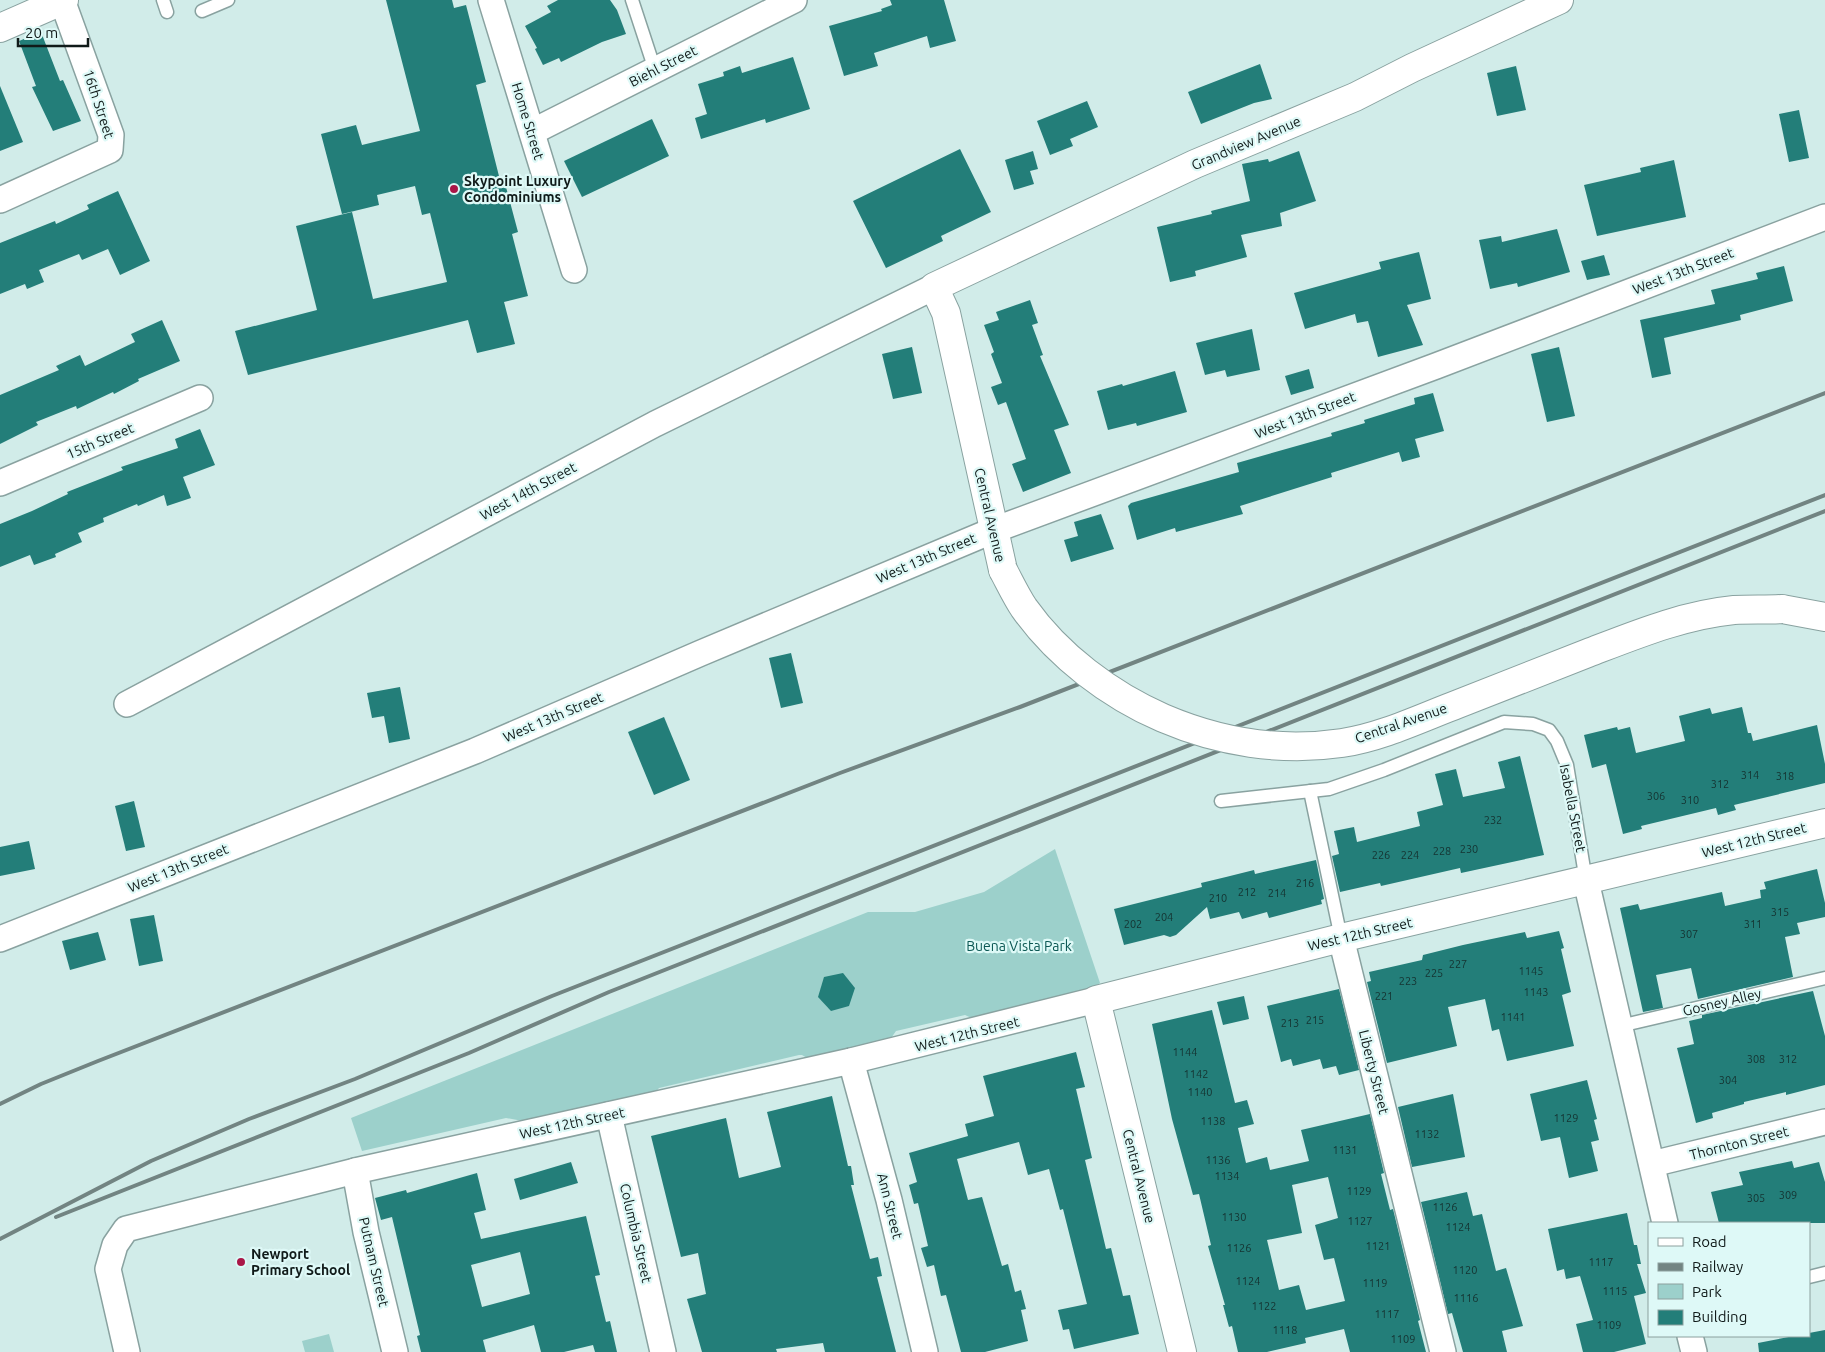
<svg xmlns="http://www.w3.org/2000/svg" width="1825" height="1352" font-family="Ubuntu,sans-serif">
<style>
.green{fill:#9cd0cb}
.building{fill:#237e79;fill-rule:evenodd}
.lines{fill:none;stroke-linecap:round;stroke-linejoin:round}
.service-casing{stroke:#89a2a0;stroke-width:15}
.minor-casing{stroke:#89a2a0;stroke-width:28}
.tertiary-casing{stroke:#89a2a0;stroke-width:30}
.service{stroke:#fff;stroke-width:12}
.minor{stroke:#fff;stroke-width:25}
.tertiary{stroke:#fff;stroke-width:28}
.rail{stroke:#728482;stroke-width:4}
.tertiary-bridge-casing{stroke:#89a2a0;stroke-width:30;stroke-linecap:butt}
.tertiary-bridge{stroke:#fff;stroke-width:28}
.poi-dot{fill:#aa1647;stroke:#def9f7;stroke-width:2}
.labels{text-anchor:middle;stroke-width:4.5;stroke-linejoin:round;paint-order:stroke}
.number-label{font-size:11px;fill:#153331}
.street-label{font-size:14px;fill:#101a19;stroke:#def9f7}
.poi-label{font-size:14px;font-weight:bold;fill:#101a19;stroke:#def9f7;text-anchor:start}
.park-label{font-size:14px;fill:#0b5753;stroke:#def9f7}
</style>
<rect width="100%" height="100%" fill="#d1ece9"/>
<g class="green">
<polygon points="1055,849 1100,983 1077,998 978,1021 965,1015 896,1031 887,1044 812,1061 802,1055 799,1055 659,1088 650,1099 528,1122 506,1118 362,1151 351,1118 868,912 915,912 984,892"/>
<polygon points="329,1334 334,1352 305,1352 302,1341"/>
</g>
<g class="building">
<polygon points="386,0 452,0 454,8 466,5 486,82 476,85 502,188 506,187 518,232 512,234 528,296 504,302 515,344 477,353 468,320 248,375 235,331 317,310 296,226 352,212 373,299 447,282 430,213 422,215 415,186 377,195 379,205 342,214 321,134 356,125 362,145 420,131"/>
<polygon points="558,0 610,0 617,10 626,34 602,42 561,62 559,58 543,65 535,49 537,48 525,26 551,12 547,6"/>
<polygon points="890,0 944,0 956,41 930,48 927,36 874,53 878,66 844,76 829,26 882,11 881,9 892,5"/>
<polygon points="41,32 60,81 63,80 81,121 53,131 32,87 36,86 19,41"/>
<polygon points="793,57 810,109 766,123 765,119 701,139 695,118 707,114 698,84 724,76 723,72 740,66 742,73"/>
<polygon points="1260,64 1272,99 1254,103 1201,124 1188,92"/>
<polygon points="1516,66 1526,110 1497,116 1487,73"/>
<polygon points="0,86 23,142 0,151"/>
<polygon points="1087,101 1098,127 1070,139 1073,146 1050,155 1037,121"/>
<polygon points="1799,110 1809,158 1789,162 1779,114"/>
<polygon points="652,119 669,156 582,197 564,161"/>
<polygon points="960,149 991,212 941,236 943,241 886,268 853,201"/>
<polygon points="1033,151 1038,169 1030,171 1034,184 1014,190 1005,160"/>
<polygon points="1299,151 1316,201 1280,213 1282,226 1241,235 1247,257 1195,271 1196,276 1170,282 1157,227 1212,214 1211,211 1250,201 1242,164 1268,159 1269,162"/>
<polygon points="1674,160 1686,217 1597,236 1584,185 1641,172 1640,168"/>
<polygon points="118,191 150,261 120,275 108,249 82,260 79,254 39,270 44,282 27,289 25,284 0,294 0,243 55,221 56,224 89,209 87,205"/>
<polygon points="1557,229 1570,272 1518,287 1517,283 1490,289 1479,240 1501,236 1502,242"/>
<polygon points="1419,252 1431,299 1407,305 1423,345 1378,357 1368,321 1357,323 1355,314 1305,329 1294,293 1381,269 1379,262"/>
<polygon points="1604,255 1610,275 1587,280 1581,261"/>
<polygon points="1784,266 1793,301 1740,315 1741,320 1664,338 1671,374 1652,378 1640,320 1715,304 1711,290 1758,279 1756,273"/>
<polygon points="1030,300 1038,323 1032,325 1043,355 1040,356 1069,425 1054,430 1071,473 1023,492 1012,464 1026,459 1006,402 998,405 991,387 1002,383 991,354 994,352 984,325 999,320 996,312"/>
<polygon points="162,320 180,361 138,379 139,381 114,394 113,392 77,409 76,406 36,422 38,425 0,444 0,395 59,370 56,366 80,355 85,366 135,342 131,334"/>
<polygon points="1252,329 1260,370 1227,377 1225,370 1205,375 1196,343"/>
<polygon points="912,347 922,393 893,399 882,354"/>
<polygon points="1559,347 1575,416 1547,422 1531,354"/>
<polygon points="1309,369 1314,388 1291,395 1285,376"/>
<polygon points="1175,371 1187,412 1137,426 1136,423 1108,430 1097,391 1122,384 1123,386"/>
<polygon points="1433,393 1444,431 1415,439 1420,457 1402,462 1399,452 1331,473 1332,477 1240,506 1243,514 1176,532 1175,528 1137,540 1128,506 1131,503 1239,472 1237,463 1332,436 1331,433 1365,423 1364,420 1415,404 1414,398"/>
<polygon points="200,429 215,465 183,477 191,498 167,506 164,495 138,506 137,504 103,518 104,522 78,533 82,542 55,554 56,557 34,565 30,555 0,567 0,524 32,511 68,494 67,492 123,470 121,467 178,448 175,439"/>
<polygon points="1101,514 1114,549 1071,562 1064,540 1078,536 1074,522"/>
<polygon points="791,653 803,703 781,708 769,658"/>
<polygon points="400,687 410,739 389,743 384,716 372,718 367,693"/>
<polygon points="1742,707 1748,733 1751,733 1753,741 1817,725 1825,764 1825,783 1734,805 1736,810 1718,815 1716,808 1641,826 1642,829 1623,834 1606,764 1592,768 1584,735 1617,727 1618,730 1630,727 1636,753 1685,741 1679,716 1710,708 1712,714"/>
<polygon points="664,717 690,780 654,795 628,732"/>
<polygon points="1520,756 1544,855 1461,873 1460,868 1381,886 1380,883 1340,892 1332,856 1339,854 1334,831 1354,827 1357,842 1420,826 1417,812 1443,805 1435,774 1456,769 1463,797 1505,788 1498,762"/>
<polygon points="134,801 145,847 126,851 115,806"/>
<polygon points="29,841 35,869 0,876 0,847"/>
<polygon points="1316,860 1324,899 1321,900 1322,904 1269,918 1267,912 1242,919 1239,912 1210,919 1207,907 1176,935 1170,937 1164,935 1124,945 1114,909 1202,887 1201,883 1226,877 1254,870 1255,874"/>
<polygon points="1817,869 1825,903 1825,917 1797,923 1800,934 1785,937 1793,977 1698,999 1691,968 1656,975 1663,1008 1643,1012 1620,908 1638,904 1640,910 1722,892 1725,906 1761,898 1760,890 1766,889 1764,882"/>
<polygon points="154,915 163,961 139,966 130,919"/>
<polygon points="1559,931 1564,948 1561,949 1571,992 1562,995 1574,1046 1507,1061 1499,1029 1492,1031 1485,999 1448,1007 1457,1046 1387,1063 1367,982 1371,981 1369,972 1422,960 1423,955 1463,945 1525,932 1527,938"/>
<polygon points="98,932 106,960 70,970 62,941"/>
<polygon points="843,973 855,988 849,1006 831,1011 818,997 824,977"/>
<polygon points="1339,989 1359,1070 1339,1075 1336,1066 1323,1069 1320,1059 1293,1066 1291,1059 1281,1062 1267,1006"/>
<polygon points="1813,991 1825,1036 1825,1085 1786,1095 1786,1092 1744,1102 1744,1104 1712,1113 1713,1118 1696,1123 1677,1048 1694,1044 1689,1021 1702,1018 1702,1015"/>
<polygon points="1244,996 1249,1019 1223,1025 1217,1002"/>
<path d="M1212,1010l23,93 12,-3 7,24 -16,4 8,35 21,-6 3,13 39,-9 -8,-31 69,-16 14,59 -3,1 9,36 3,-1 27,111 -2,1 8,31h-76l-6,-23 -39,9 1,5 -39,9h-29l-6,-26 -3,1 -6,-22h2l-17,-59 3,-1 -12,-51 -6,1 -21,-76 -20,-95zM1328,1177l10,41 -23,7 9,35 10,-2 11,43 -39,9 -7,-25 -20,5 -12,-50 35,-7 -10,-48z"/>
<polygon points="1076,1052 1085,1087 1076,1089 1092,1158 1085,1160 1106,1249 1111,1248 1123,1296 1130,1295 1139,1334 1074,1349 1069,1329 1063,1330 1058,1310 1087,1304 1063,1209 1060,1210 1049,1169 1028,1175 1019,1142 957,1159 968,1200 982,1197 1002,1266 1008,1264 1015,1292 1021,1290 1026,1309 1021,1310 1028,1341 985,1352 961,1352 946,1295 941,1296 934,1265 927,1267 921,1248 928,1246 918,1203 914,1204 909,1185 917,1182 909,1153 968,1136 965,1124 994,1116 983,1076"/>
<polygon points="1587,1080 1597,1119 1594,1120 1599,1140 1591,1142 1598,1171 1569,1178 1560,1137 1541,1141 1530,1094"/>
<polygon points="1453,1094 1465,1157 1412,1167 1398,1107"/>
<polygon points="832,1096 848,1166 851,1166 854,1185 851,1185 870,1259 878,1257 882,1276 877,1277 896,1352 825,1352 823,1343 776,1349 777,1352 702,1352 687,1299 706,1294 698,1253 681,1257 651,1136 726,1118 739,1178 781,1167 767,1112"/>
<polygon points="1792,1161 1794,1168 1819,1162 1825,1182 1825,1223 1719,1223 1711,1192 1743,1185 1739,1172"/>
<polygon points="571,1162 578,1183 520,1200 514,1179"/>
<path d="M477,1173l9,37 -12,3 7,26 105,-23 14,59 -5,1 11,46 4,-1 7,31h-22l-2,-7 -29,7h-23l-7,-27 -51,15 3,12h-65l-4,-16 3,-1 -28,-118 -11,3 -6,-22 31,-8 1,3zM520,1252l10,42 -48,13 -11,-42z"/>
<polygon points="1467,1192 1473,1216 1482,1214 1496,1271 1506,1268 1523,1326 1502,1331 1507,1352 1463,1352 1452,1313 1448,1314 1421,1202"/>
<polygon points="1627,1213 1634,1245 1637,1245 1641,1264 1637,1264 1646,1293 1634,1296 1646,1344 1614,1352 1583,1352 1576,1324 1593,1320 1580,1276 1566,1279 1564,1269 1557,1271 1548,1229"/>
<polygon points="1825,1330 1825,1352 1759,1352 1758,1343 1794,1336 1809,1336 1809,1333"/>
</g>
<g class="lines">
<defs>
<g id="service">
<polyline points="163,0 167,12"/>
<polyline points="632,0 655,70"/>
<polyline points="202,11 228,0"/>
<polyline points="1310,791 1341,938"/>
<polyline points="1221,801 1329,789 1384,770 1504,722 1533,724 1549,730 1557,741 1567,765 1586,881"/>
<polyline points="1620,1026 1825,978"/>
<polyline points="1809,1277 1825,1273"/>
</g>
<g id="minor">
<polyline points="491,0 574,270"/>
<polyline points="532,132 794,0"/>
<polyline points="0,200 110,150 111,135 62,0"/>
<polyline points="0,483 200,398"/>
<polyline points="127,704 655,424 934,287"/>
<polyline points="1586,881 1665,1223"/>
<polyline points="1341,938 1443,1352"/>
<polyline points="0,939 475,751 701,653 994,530 1436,366 1825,217"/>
<polyline points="851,1061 889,1200 925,1352"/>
<polyline points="609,1115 663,1352"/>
<polyline points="1652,1164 1825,1122"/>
<polyline points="355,1171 366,1232 395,1352"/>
<polyline points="1690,1336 1694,1352"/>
<polyline points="127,1352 108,1269 115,1245 126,1229 355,1171 851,1061 1096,1000"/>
</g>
<g id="tertiary">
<polyline points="0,28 64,0"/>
<polyline points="1003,570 946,313 934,287 1195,164 1355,97 1412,68 1559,0"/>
<polyline points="1782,609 1825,617"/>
<polyline points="1182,1352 1096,1000 1341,938 1825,823"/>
</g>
</defs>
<use href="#service" class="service-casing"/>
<use href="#minor" class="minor-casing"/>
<use href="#tertiary" class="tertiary-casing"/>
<use href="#service" class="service"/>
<use href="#minor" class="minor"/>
<use href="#tertiary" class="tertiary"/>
<g class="rail">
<polyline points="0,1104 41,1084 98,1061 840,773 1020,707 1825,393"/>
<polyline points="56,1217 469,1053 609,992 1825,511"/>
<polyline points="0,1239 151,1161 249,1119 355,1079 552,996 1825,495"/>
</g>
<defs>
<path id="tertiary-bridge" d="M1003,570c7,13 13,26 21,38 34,48 86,87 139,110 56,24 118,34 179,25 40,-6 79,-25 116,-39 43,-17 86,-34 130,-51 47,-18 95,-38 146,-43 16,-1 32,0 48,-1"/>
</defs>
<use href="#tertiary-bridge" class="tertiary-bridge-casing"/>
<use href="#tertiary-bridge" class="tertiary-bridge"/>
</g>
<g class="poi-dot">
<circle cx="454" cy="189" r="5"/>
<circle cx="241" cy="1262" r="5"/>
</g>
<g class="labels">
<g class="number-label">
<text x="1750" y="779">314</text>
<text x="1785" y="780">318</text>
<text x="1720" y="788">312</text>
<text x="1656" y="800">306</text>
<text x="1690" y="804">310</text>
<text x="1493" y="824">232</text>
<text x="1469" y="853">230</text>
<text x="1442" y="855">228</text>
<text x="1381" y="859">226</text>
<text x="1410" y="859">224</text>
<text x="1305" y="887">216</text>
<text x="1247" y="896">212</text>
<text x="1277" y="897">214</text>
<text x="1218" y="902">210</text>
<text x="1780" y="916">315</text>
<text x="1164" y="921">204</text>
<text x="1133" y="928">202</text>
<text x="1753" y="928">311</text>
<text x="1689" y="938">307</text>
<text x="1458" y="968">227</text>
<text x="1531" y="975">1145</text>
<text x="1434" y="977">225</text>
<text x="1408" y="985">223</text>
<text x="1536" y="996">1143</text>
<text x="1384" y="1000">221</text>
<text x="1513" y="1021">1141</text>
<text x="1315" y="1024">215</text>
<text x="1290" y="1027">213</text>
<text x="1185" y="1056">1144</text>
<text x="1756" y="1063">308</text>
<text x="1788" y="1063">312</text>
<text x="1196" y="1078">1142</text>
<text x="1728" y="1084">304</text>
<text x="1200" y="1096">1140</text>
<text x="1566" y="1122">1129</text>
<text x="1213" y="1125">1138</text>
<text x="1427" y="1138">1132</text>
<text x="1345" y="1154">1131</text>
<text x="1218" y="1164">1136</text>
<text x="1227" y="1180">1134</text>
<text x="1359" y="1195">1129</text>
<text x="1788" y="1199">309</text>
<text x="1756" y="1202">305</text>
<text x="1445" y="1211">1126</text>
<text x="1234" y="1221">1130</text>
<text x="1360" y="1225">1127</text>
<text x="1458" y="1231">1124</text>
<text x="1378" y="1250">1121</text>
<text x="1239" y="1252">1126</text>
<text x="1601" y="1266">1117</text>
<text x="1465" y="1274">1120</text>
<text x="1248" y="1285">1124</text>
<text x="1375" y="1287">1119</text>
<text x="1615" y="1295">1115</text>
<text x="1466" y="1302">1116</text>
<text x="1264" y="1310">1122</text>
<text x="1387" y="1318">1117</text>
<text x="1609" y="1329">1109</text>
<text x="1285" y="1334">1118</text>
<text x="1403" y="1343">1109</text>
</g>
<g class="street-label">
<text transform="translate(663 66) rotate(-27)" y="5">Biehl Street</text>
<text transform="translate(99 104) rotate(72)" y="5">16th Street</text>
<text transform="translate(528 121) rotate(73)" y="5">Home Street</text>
<text transform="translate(1246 143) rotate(-23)" y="5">Grandview Avenue</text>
<text transform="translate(1683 271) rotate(-21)" y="5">West 13th Street</text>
<text transform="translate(1305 415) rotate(-21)" y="5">West 13th Street</text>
<text transform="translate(100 441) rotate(-23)" y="5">15th Street</text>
<text transform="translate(528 491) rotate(-28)" y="5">West 14th Street</text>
<text transform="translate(990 515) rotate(77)" y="5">Central Avenue</text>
<text transform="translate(926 558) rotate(-23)" y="5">West 13th Street</text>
<text transform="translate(553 717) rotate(-23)" y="5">West 13th Street</text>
<text transform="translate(1401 723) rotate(-19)" y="5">Central Avenue</text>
<text transform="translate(1573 808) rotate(79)" y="5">Isabella Street</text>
<text transform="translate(1754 840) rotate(-14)" y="5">West 12th Street</text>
<text transform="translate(178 868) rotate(-22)" y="5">West 13th Street</text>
<text transform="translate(1360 934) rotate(-13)" y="5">West 12th Street</text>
<text transform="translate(1722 1002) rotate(-13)" y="5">Gosney Alley</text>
<text transform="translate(967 1034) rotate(-14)" y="5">West 12th Street</text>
<text transform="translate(1374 1072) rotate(76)" y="5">Liberty Street</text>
<text transform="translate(572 1123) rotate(-12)" y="5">West 12th Street</text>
<text transform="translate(1739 1143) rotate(-14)" y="5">Thornton Street</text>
<text transform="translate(1139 1176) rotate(76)" y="5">Central Avenue</text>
<text transform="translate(890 1206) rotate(76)" y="5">Ann Street</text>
<text transform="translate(636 1233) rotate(77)" y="5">Columbia Street</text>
<text transform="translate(374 1262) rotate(77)" y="5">Putnam Street</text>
</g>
<g class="poi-label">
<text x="464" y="186">Skypoint Luxury<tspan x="464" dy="16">Condominiums</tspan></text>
<text x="251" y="1259">Newport<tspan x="251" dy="16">Primary School</tspan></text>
</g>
<g class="park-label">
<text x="1019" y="951">Buena Vista Park</text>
</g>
</g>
<rect x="1648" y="1222" width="162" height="115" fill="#def9f7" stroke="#8ca09e"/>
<rect x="1658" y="1238" width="25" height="8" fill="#ffffff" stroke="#8ca09e"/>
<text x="1692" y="1247" font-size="15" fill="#101a19">Road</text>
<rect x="1658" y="1263" width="25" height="8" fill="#728482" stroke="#8ca09e"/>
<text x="1692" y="1272" font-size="15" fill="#101a19">Railway</text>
<rect x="1658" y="1284" width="25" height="15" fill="#9cd0cb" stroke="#8ca09e"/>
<text x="1692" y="1297" font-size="15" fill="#101a19">Park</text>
<rect x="1658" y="1310" width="25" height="15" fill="#237e79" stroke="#8ca09e"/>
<text x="1692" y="1322" font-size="15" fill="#101a19">Building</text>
<path d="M18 38v8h70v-8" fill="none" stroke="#101a19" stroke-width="2.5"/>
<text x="25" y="38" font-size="15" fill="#101a19" stroke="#def9f7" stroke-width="4" paint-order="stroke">20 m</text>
</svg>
